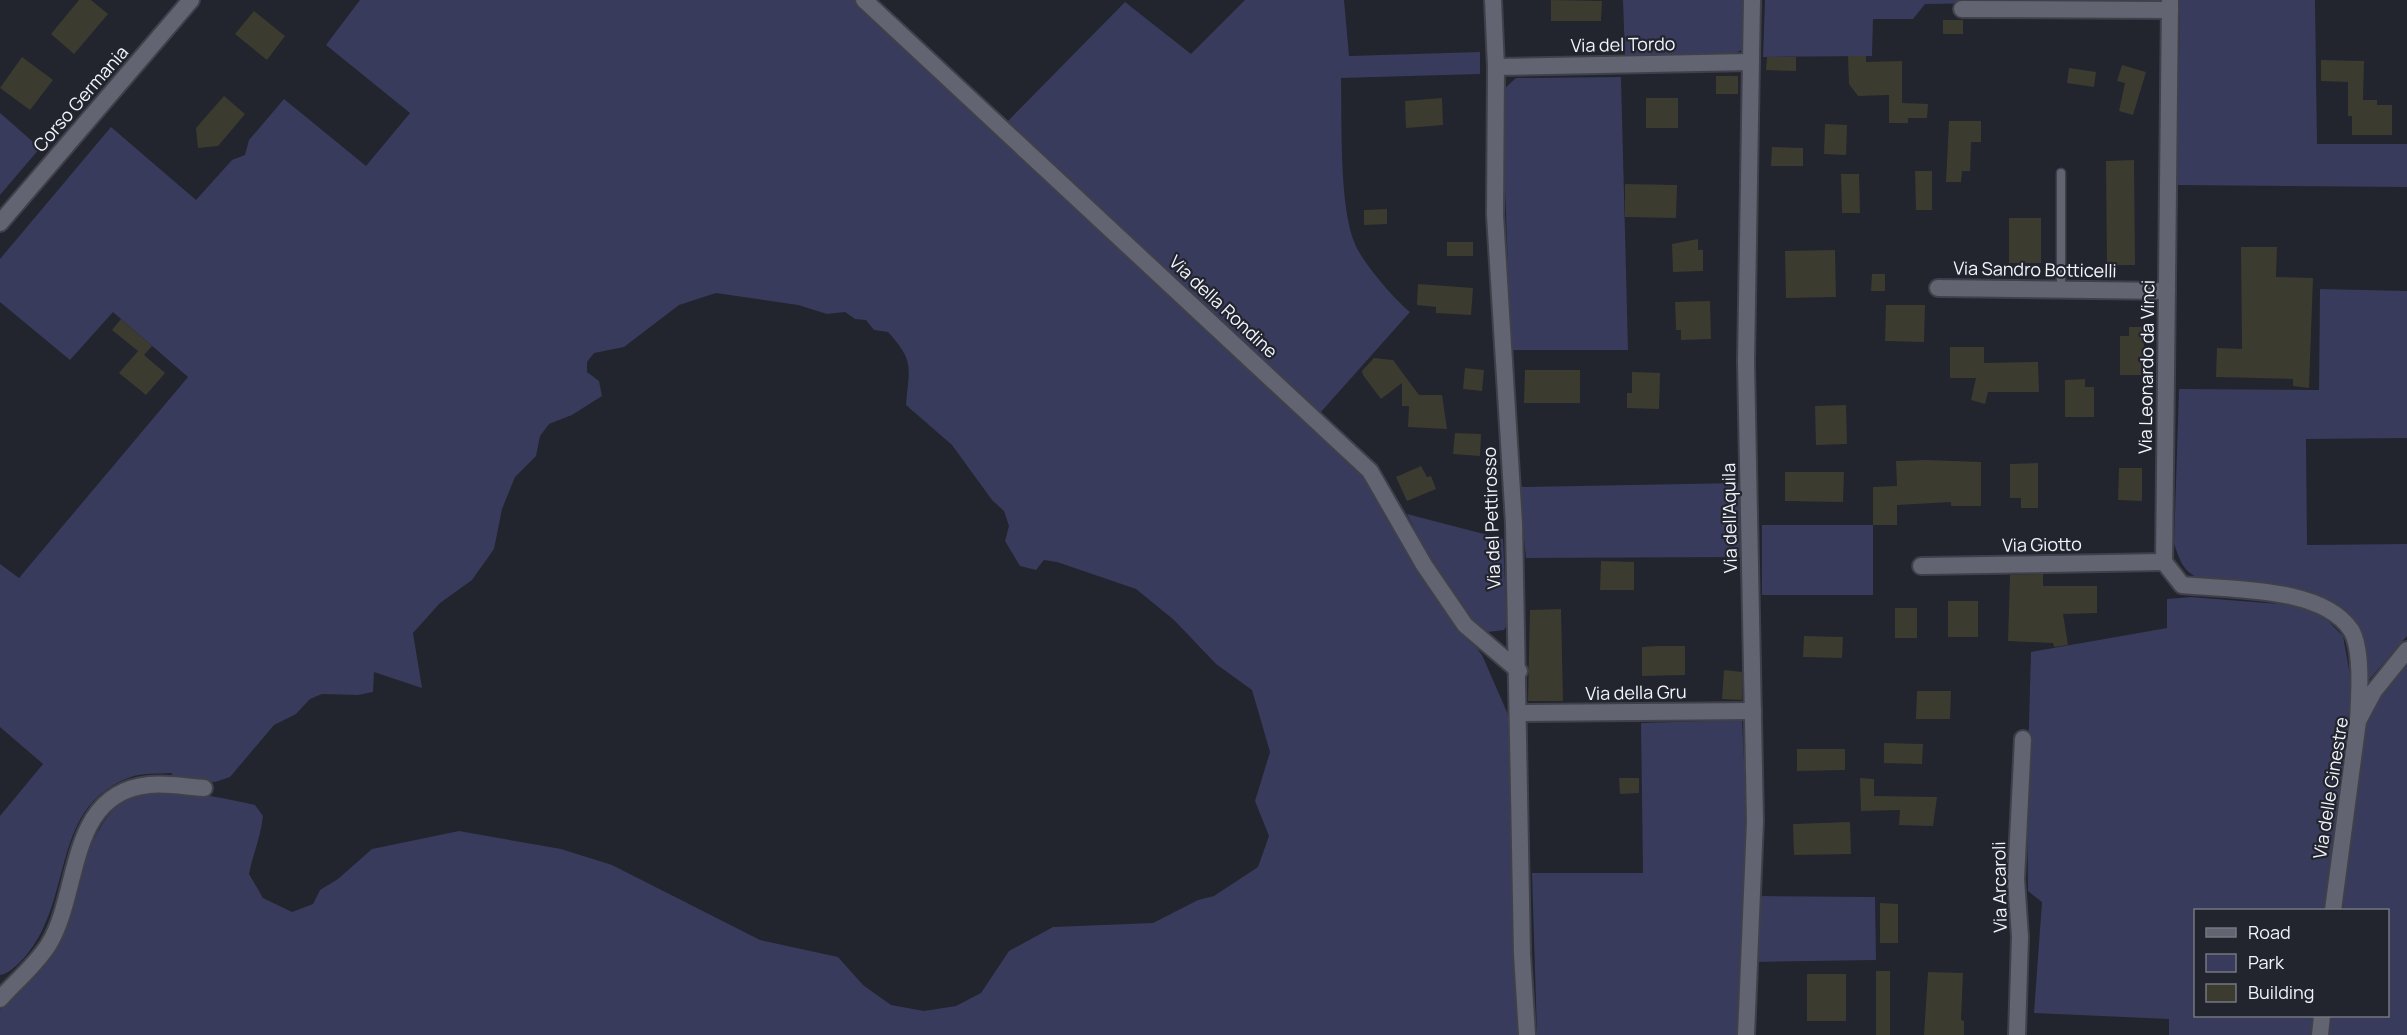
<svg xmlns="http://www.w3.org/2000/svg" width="2407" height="1035" font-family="Manrope,sans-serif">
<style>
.green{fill:#383b5b}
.building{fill:#3c3b30}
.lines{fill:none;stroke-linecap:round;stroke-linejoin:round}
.lane-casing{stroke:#3f4049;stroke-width:11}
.street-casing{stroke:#3f4049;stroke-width:20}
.lane{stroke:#626471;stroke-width:8}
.street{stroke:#626471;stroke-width:16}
.labels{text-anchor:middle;stroke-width:4.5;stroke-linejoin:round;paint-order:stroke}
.street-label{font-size:18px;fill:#f3f4fc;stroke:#22242e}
</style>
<rect width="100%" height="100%" fill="#22242e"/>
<g class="green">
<path d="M360,0h497l506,473 100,157 19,25 28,64 12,316h-1522v-25c17,-19 41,-34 53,-57 15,-28 22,-60 32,-91 8,-22 19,-48 39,-61 29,-19 99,-3 131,4l8,11c-2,20 -10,38 -14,58l14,24 29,14 21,-8 7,-14 18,-11 34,-30 87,-18 102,18 51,16 148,75 78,17 25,28 28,20 33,6 32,-5 25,-13 28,-42 44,-24 100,-4 45,-23 16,-4 44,-29 11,-31 -14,-35 15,-49 -18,-62 -36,-26 -42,-44 -38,-31 -79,-27 -13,-2 -8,10 -16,-4 -15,-25 4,-15 -5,-15 -12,-11 -40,-55 -46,-40c3,-38 9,-43 -18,-73l-14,-2 -8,-10 -11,-1 -10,-7 -18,2 -29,-9 -82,-12 -37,12 -55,42 -30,6 -7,9v10l12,9 3,15 -30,19 -23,9 -9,12 -4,20 -21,21 -13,32 -8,40 -22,31 -32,23 -27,30 9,55 -48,-16 -1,20 -15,3 -36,-1 -12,5 -14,15 -22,11 -44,52 -15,5 -38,-2 -6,-7c-11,1 -26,0 -37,3 -86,28 -58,122 -109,181 -7,7 -16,17 -25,18v-159l43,-52 -43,-37v-163l19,14 169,-201 -75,-65 -43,48 -70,-58v-43l111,-132 85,73 36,-40 13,-5 4,-15 35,-41 82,67 44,-53 -84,-68z"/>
<path d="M1245,0h99l5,56 131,-4v22l-139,4c1,43 -2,129 14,166 8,19 39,55 55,68l-90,101 -313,-291 118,-120 66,52z"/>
<polygon points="1623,0 1745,0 1744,49 1733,54 1625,57"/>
<polygon points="1765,0 2165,0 1925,4 1913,19 1873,19 1872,56 1763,57"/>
<polygon points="2180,0 2315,0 2317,144 2407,144 2407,187 2177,185"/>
<polygon points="1621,77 1628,350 1511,350 1503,135 1504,89 1516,78"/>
<polygon points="0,113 40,148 0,195"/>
<path d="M2320,289l87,2v147l-101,1 1,106 100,-1v92l-38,44c-3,-86 -59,-94 -131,-99 -12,-1 -31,1 -41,-4 -15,-6 -18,-20 -23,-33l5,-155 140,1z"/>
<polygon points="1739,483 1740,557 1526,558 1519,487"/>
<polygon points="1407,514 1503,539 1507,625 1504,630 1488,632 1475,626 1430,560"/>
<rect x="1762" y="525" width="111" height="70"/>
<polygon points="2191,597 2302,606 2328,621 2343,636 2352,686 2326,910 2196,910 2196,1016 2314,1016 2311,1035 2169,1035 2169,1019 2034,1013 2042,902 2028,891 2027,795 2031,652 2167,628 2167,599"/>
<polygon points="2407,664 2407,1035 2329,1035 2332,1016 2388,1016 2388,910 2343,910 2362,732 2379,697"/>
<polygon points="1742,720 1747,823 1741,1035 1537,1035 1532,873 1643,873 1641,723"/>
<polygon points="1760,896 1875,897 1876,960 1755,962"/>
</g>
<g class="building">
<polygon points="79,0 91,0 108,14 74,54 51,34"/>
<polygon points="1551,0 1602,1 1601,21 1551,21"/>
<polygon points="254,11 285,36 267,60 235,34"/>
<rect x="1943" y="20" width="20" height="14"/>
<polygon points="1848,56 1866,56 1866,62 1902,61 1902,103 1928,104 1927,118 1908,118 1908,123 1889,123 1889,95 1858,96 1849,84"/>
<polygon points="22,57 53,80 30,110 0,88"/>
<polygon points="1767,57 1796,57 1796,71 1766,70"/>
<polygon points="2321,60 2364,61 2363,100 2377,100 2377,105 2392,105 2392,135 2352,135 2352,116 2348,116 2348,82 2321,81"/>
<polygon points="2122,65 2146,72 2133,115 2119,111 2125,83 2117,81"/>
<polygon points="2069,68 2096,72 2094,87 2067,83"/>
<rect x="1716" y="76" width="22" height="18"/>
<polygon points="224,96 245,114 218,146 198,148 196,128"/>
<polygon points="1442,98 1443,125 1406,128 1405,101"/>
<rect x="1646" y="98" width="32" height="30"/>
<polygon points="1949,121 1981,121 1981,142 1971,142 1970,171 1962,171 1961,182 1946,182"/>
<polygon points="1825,124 1847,125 1846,155 1824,154"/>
<polygon points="1772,147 1803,148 1803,166 1771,166"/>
<polygon points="2134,160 2135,265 2107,265 2106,161"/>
<polygon points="1915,171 1932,171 1932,210 1916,210"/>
<polygon points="1841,174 1859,174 1860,213 1842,213"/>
<polygon points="1625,184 1677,185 1676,218 1625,217"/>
<polygon points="1387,209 1387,224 1364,225 1364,210"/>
<rect x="2009" y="218" width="32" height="45"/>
<polygon points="1698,239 1698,250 1703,250 1703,271 1673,272 1672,244"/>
<rect x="1447" y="242" width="26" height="14"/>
<polygon points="2241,247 2277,247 2276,277 2313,278 2309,388 2293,386 2293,379 2216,377 2217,348 2242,349"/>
<polygon points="1835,250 1836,297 1786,298 1785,251"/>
<polygon points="1872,274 1885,274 1885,291 1871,291"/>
<polygon points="1418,284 1473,288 1471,315 1436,313 1436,307 1417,305"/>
<polygon points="1710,301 1711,339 1681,340 1681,330 1676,330 1675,302"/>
<polygon points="1886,305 1925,305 1924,342 1885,341"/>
<polygon points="121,319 152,346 144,355 165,373 146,395 119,373 138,351 112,330"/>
<polygon points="2129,327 2144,327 2144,375 2120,375 2120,336 2129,336"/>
<polygon points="1950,347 1984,347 1984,363 2038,362 2039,392 1988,392 1985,404 1971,400 1976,378 1950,378"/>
<polygon points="1374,358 1393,360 1419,395 1442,395 1447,429 1408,427 1409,406 1402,406 1402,383 1381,399 1363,375 1362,371"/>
<polygon points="1465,368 1484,370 1482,391 1463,389"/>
<polygon points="1525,370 1580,370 1580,403 1524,403"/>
<polygon points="1632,372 1660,373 1659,409 1627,408 1627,393 1632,393"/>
<polygon points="2085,379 2085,387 2094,387 2094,417 2065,417 2065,380"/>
<polygon points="1846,405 1847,444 1816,445 1815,406"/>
<polygon points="1455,433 1481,434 1480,456 1453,454"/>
<polygon points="1926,460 1981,462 1981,506 1951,506 1951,502 1897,505 1897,525 1873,525 1873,487 1897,486 1896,461"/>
<polygon points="2038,463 2038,508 2021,508 2021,498 2010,498 2010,464"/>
<polygon points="1421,466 1427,477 1431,476 1436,489 1407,501 1396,477"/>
<polygon points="2119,468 2142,468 2142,501 2118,500"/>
<polygon points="1785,472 1844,472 1843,502 1785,501"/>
<polygon points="1601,561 1634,562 1634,590 1600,590"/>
<polygon points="2043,574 2043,586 2097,586 2097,613 2063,614 2068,645 2054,647 2053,643 2008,641 2010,575"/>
<rect x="1948" y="601" width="30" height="36"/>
<rect x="1895" y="608" width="22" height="30"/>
<polygon points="1561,609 1563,701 1528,701 1530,610"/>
<polygon points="1804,636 1843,637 1842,658 1803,657"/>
<polygon points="1656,646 1685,646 1685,675 1642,676 1642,647"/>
<polygon points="1724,670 1742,672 1742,700 1722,699"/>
<polygon points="1917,691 1951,691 1950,719 1916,719"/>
<polygon points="1884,743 1923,744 1922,764 1884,763"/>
<polygon points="1797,749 1845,749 1845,770 1797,771"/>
<polygon points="1619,778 1639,778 1639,793 1620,794"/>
<polygon points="1860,778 1874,779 1874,796 1937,797 1933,826 1899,825 1900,810 1861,811"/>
<polygon points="1850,822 1851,854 1794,855 1793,824"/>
<polygon points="1880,903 1898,904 1898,943 1880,943"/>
<rect x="1876" y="971" width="14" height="64"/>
<polygon points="1928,972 1963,973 1961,1020 1964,1021 1964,1035 1924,1035"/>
<rect x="1807" y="974" width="39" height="47"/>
</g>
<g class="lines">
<defs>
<polyline id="lane" points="2061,290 2061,173"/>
<g id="street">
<polyline points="864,0 1370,471 1424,565 1465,625 1519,671"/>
<polyline points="1493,0 1496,67 1495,215 1514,524 1522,954 1527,1035"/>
<path d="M2170,0l-6,562 18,23c48,5 140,1 169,45 12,19 8,69 7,91"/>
<polyline points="1962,9 2170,10"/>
<polyline points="1496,67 1751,62"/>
<polyline points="0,223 191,0"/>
<polyline points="1938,288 2167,291"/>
<polyline points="1921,566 2164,562"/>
<polyline points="1519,713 1753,711"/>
<polyline points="2333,910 2358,721 2374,691 2407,650"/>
<path d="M0,999c16,-18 36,-34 49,-55 32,-53 18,-151 100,-159 18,-2 38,2 55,3"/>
<polyline points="1746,1035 1755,821 1746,362 1752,0"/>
<polyline points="2017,1035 2020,937 2016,879 2023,739"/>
<polyline points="2320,1035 2322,1016"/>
</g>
</defs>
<use href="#lane" class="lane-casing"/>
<use href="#street" class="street-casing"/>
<use href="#lane" class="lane"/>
<use href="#street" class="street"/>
</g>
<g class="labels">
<g class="street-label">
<text transform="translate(1623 45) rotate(-1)" y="6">Via del Tordo</text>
<text transform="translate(81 99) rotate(-49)" y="6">Corso Germania</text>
<text transform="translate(2035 270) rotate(1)" y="6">Via Sandro Botticelli</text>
<text transform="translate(1223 307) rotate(43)" y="6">Via della Rondine</text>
<text transform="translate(2147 367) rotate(-89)" y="6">Via Leonardo da Vinci</text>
<text transform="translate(1492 518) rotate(-92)" y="6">Via del Pettirosso</text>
<text transform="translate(1730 518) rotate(-91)" y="6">Via dell'Aquila</text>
<text transform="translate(2042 545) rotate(-1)" y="6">Via Giotto</text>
<text transform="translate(1636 693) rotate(-1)" y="6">Via della Gru</text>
<text transform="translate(2331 788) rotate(-81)" y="6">Via delle Ginestre</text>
<text transform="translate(2000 887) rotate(-91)" y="6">Via Arcaroli</text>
</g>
</g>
<rect x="2194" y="909" width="195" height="108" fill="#22242e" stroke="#767780" stroke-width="1.5"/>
<rect x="2206" y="928" width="30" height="9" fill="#626471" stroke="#767780" stroke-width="1.5"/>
<text x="2248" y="939" font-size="18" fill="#f3f4fc">Road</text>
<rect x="2206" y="954" width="30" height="18" fill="#383b5b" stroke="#767780" stroke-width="1.5"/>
<text x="2248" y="969" font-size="18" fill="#f3f4fc">Park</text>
<rect x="2206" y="984" width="30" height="18" fill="#3c3b30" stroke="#767780" stroke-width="1.5"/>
<text x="2248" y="999" font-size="18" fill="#f3f4fc">Building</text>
</svg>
